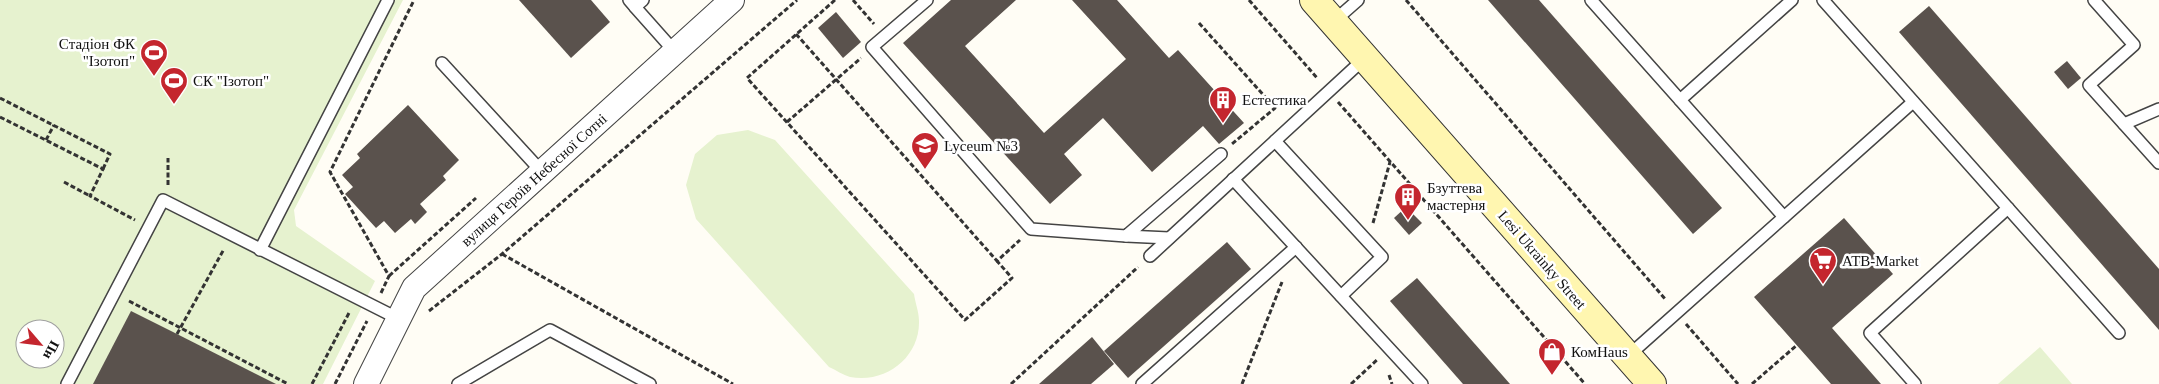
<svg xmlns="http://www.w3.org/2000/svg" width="2159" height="384" font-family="Georgia,serif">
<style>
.pitch{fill:#e6f2cf;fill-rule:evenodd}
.building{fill:#5a524d}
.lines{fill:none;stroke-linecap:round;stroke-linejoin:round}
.lane-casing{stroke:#444;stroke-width:14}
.street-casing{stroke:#444;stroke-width:26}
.secondary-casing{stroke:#333;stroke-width:30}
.path{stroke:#333;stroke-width:3;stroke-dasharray:5 2.5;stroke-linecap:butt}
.lane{stroke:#fff;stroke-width:11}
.street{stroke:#fff;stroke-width:24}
.secondary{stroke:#fff6b0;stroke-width:28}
.labels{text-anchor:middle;stroke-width:5;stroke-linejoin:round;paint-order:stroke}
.poi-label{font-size:15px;fill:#111;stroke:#fff;text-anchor:start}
.street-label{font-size:15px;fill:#111;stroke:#fff}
</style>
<rect width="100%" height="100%" fill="#fffdf5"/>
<g class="pitch">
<path d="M0,0h403l-109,210 2,16 79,55 -52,103h-323zM25,329h30v30h-30z"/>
<path d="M748,130l27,10 139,154c1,8 5,18 5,27 1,36 -33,63 -69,56 -7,-2 -14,-7 -21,-10l-133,-148 -10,-34 9,-31 22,-19z"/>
<polygon points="2040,347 2072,384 1998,384"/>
</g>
<g class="building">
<polygon points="519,0 591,0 610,22 571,58"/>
<polygon points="951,0 1016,0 965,46 1044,133 1126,59 1072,0 1117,0 1169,58 1178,50 1244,123 1219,144 1203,126 1152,172 1103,118 1064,154 1082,175 1050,204 903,43"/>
<polygon points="1488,0 1539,0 1722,208 1693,234"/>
<polygon points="1929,6 2159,269 2159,330 1899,32"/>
<polygon points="836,12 861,42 843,58 818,28"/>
<polygon points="2067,61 2081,78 2068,89 2054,72"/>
<polygon points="408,105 459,160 443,176 446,180 420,204 427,212 415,224 411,219 395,233 384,221 376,228 345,194 353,187 342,175 360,158 357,154"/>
<polygon points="1406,207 1422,223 1409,235 1394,218"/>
<polygon points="1844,218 1893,274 1832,328 1881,384 1831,384 1754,297"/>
<polygon points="1227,242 1251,269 1128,378 1104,351"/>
<polygon points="1417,278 1510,384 1463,384 1390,301"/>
<polygon points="131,311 171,331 276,384 93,384"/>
<polygon points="1092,337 1114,364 1091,384 1039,384"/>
</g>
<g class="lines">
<defs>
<g id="lane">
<polyline points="629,0 635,7 643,0"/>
<polyline points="927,0 872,47 1031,229 1126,236 1221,154"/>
<polyline points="1591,0 1680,100"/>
<polyline points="1823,0 2119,333"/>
<polyline points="2094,0 2134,45 2089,85 2159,163"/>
<polyline points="635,7 675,52"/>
<polyline points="1333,22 1358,0"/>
<polyline points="442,63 542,172"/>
<polyline points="2124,124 2159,109"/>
<polyline points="1275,141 1382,257 1341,296"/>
<polyline points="1233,179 1422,384"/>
<polyline points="1784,217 1680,100 1792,0"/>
<polyline points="1126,236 1169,238"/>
<polyline points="260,250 388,0"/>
<polyline points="1150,256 1365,58"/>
<polyline points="1627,357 1913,102"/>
<polyline points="67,384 163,200 399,319"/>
<polyline points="458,384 550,330 650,384"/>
<polyline points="1142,384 1296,247"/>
<polyline points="1915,384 1870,333 2008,208"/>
</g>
<polyline id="street" points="366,384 414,288 732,0"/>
<polyline id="secondary" points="1314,0 1652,384"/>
</defs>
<use href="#lane" class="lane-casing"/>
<use href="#street" class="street-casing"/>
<use href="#secondary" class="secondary-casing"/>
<g class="path">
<polyline points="835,0 747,78 965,320 1012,278 997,261"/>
<polyline points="853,0 874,24"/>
<polyline points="1249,0 1318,79"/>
<polyline points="1406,0 1666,300"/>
<polyline points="1199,23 1275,108 1232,144"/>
<polyline points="796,34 997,261 1020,240"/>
<polyline points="0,98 110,154 103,169"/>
<polyline points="1338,102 1585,384"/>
<polyline points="0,117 103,169 90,196 135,220"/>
<polyline points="787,122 861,58"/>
<polyline points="46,140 54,125"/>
<polyline points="64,182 90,196"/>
<polyline points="168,185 168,158"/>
<polyline points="1373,223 1390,162"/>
<polyline points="502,254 733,384"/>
<polyline points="389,276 476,198"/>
<polyline points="381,293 389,276 330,172 414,0"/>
<polyline points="129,301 288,384"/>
<polyline points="429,311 502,254 797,0"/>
<polyline points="1686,324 1738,384"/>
<polyline points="177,334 224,249"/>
<polyline points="1389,375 1392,384"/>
<polyline points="312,384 350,311"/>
<polyline points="335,384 367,321"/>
<polyline points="1011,384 1138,267"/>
<polyline points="1242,384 1282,282"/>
<polyline points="1351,384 1378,359"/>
<polyline points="1752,384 1797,345"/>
</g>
<use href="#lane" class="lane"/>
<use href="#street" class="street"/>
<use href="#secondary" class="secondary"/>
</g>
<defs>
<symbol id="stadium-pin" viewBox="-11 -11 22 30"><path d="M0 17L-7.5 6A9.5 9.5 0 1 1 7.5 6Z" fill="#c4262e" stroke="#fff"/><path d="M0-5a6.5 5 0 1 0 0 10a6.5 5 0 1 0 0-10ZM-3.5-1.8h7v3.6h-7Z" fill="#fff"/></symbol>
<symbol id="building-pin" viewBox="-11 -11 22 30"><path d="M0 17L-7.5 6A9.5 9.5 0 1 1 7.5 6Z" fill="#c4262e" stroke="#fff"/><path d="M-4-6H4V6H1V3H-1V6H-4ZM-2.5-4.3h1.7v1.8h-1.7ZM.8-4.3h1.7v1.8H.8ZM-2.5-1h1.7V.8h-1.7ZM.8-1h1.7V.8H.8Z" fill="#fff"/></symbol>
<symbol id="school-pin" viewBox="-11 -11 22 30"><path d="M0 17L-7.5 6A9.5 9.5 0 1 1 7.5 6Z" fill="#c4262e" stroke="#fff"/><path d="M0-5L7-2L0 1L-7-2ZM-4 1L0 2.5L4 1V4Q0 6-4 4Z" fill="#fff"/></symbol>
<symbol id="supermarket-pin" viewBox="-11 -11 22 30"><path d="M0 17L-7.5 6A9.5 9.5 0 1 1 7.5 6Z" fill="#c4262e" stroke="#fff"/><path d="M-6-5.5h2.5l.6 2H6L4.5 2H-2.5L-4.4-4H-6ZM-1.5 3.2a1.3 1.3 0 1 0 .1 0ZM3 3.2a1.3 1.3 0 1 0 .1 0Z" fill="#fff"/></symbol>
<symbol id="shop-pin" viewBox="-11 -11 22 30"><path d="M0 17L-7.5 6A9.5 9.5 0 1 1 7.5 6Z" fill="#c4262e" stroke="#fff"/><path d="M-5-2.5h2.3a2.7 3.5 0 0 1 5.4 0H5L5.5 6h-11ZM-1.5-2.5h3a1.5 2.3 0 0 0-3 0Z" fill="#fff"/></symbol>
</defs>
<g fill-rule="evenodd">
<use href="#stadium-pin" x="138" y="37" width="32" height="43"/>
<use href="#stadium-pin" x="158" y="65" width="32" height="43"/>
<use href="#building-pin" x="1207" y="84" width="32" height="43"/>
<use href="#school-pin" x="909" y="130" width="32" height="43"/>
<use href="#building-pin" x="1392" y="181" width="32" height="43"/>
<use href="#supermarket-pin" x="1807" y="245" width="32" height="43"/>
<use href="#shop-pin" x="1536" y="336" width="32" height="43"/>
</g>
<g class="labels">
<g class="poi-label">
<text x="135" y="49" text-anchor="end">Стадіон ФК<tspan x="135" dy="17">"Ізотоп"</tspan></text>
<text x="193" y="86">СК "Ізотоп"</text>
<text x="1242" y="105">Естестика</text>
<text x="944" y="151">Lyceum №3</text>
<text x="1427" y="193">Бзуттева<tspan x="1427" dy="17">мастерня</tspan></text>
<text x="1842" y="266">ATB-Market</text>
<text x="1571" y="357">КомHaus</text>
</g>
<g class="street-label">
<text transform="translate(534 180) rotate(-42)" y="5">вулиця Героїв Небесної Сотні</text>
<text transform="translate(1542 260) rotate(49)" y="5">Lesi Ukrainky Street</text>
</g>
</g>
<g transform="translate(40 344) rotate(118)"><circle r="24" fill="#ffffff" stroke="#a0a0a0"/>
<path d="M0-4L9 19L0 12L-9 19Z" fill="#c4262e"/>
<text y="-8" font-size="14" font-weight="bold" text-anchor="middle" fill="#111111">Пн</text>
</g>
</svg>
